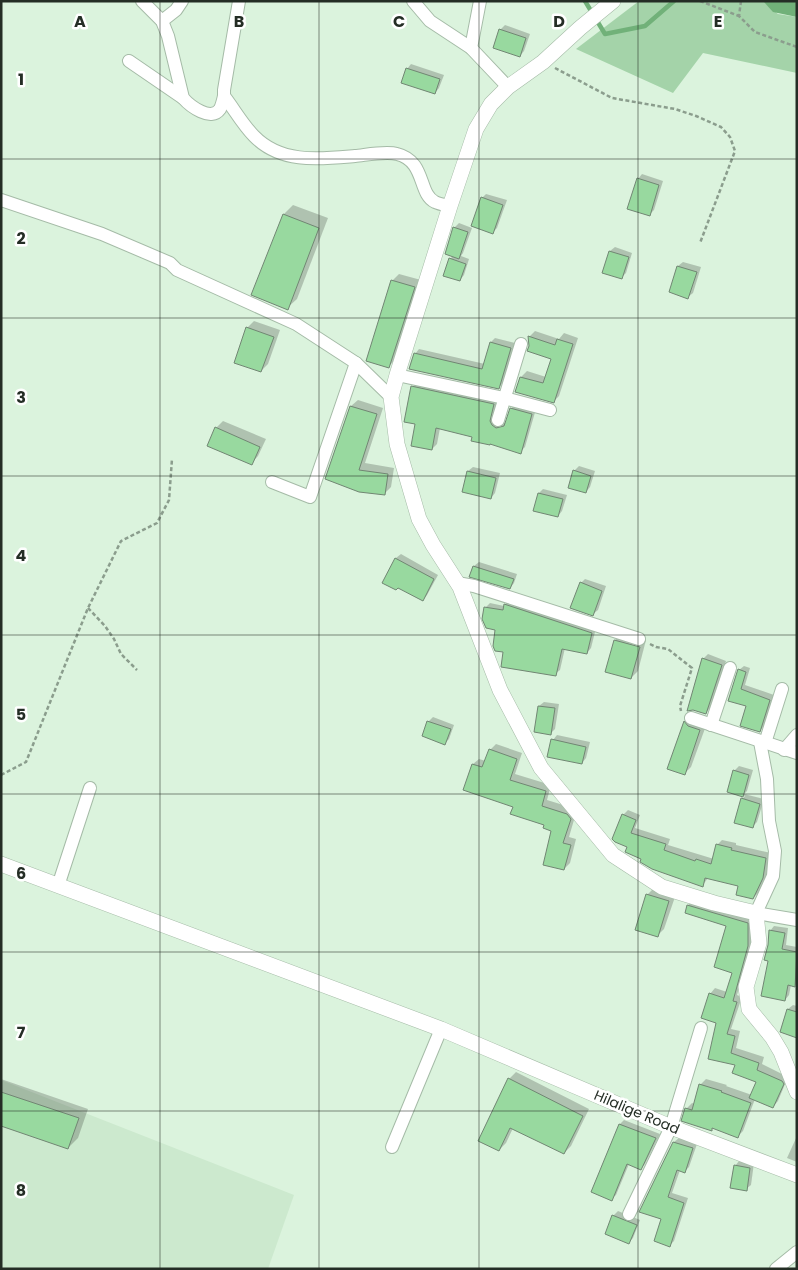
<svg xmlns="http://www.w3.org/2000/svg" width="798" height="1270" font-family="Poppins,sans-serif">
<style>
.built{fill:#cce9ce}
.green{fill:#a4d3a9}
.water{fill:#71b179}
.shadow{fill:#0003}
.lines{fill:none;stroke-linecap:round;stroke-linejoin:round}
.stream{stroke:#71b179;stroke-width:4.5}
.building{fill:#98d99f;stroke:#718673}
.minor-casing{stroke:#a5bba7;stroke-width:14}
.tertiary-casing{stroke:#a5bba7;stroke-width:16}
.path{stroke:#8b9d8d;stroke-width:2.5;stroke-dasharray:4 2.5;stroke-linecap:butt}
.minor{stroke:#fff;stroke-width:12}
.tertiary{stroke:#fff;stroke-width:15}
.grid{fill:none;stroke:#242d25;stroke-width:1;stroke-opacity:0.55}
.labels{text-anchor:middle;stroke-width:5;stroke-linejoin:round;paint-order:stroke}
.street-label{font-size:14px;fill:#242d25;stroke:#fff}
.grid-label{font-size:16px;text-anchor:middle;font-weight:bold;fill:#242d25;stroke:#fff;stroke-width:5;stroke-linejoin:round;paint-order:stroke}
</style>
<rect width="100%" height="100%" fill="#dbf3dd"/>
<polygon class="built" points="1,1080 294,1195 268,1269 1,1269"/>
<polygon class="green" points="639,1 763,1 778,14 797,17 797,73 703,53 673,93 576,49"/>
<polygon class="water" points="763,1 797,1 797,17 773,12"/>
<g class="shadow">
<polygon points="505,25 530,34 524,51 520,56 500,30"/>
<polygon points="411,64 444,75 439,88 435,93 407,69"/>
<polygon points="642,174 663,181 654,210 649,215 638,179"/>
<polygon points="486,194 507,200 497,228 493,232 482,198"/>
<polygon points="293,205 328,218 297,299 287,308 284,214"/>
<polygon points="459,223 472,228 463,253 461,256 469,259 464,275 460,280 450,259 453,256 454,228"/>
<polygon points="615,247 632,253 626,273 622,277 610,251"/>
<polygon points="683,262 701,267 693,293 688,297 670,292 678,266"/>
<polygon points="399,274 421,280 396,359 389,366 392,281"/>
<polygon points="254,321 280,330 268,364 261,371 247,328"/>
<polygon points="535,331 559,339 564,333 578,338 559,396 553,402 521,377 527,371 546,377 552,358 530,346 529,337"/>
<polygon points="495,338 515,343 503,383 499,387 415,354 419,349 485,364 491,342"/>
<polygon points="418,382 499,399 502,423 506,422 511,409 516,403 536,409 525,447 520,452 474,436 440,428 437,444 432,449 416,423 413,387"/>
<polygon points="358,400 383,408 365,463 394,468 391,487 384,494 360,489 351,406"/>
<polygon points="223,421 266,439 258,456 251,464 216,428"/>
<polygon points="579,466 595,471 590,487 586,492 574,471"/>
<polygon points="473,467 500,473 495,493 491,498 468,471"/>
<polygon points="543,489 567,495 562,511 558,516 539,493"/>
<polygon points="401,554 438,575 427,595 423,600 398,586 384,582 396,558"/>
<polygon points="479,562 517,574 514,583 510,588 471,576 474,566"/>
<polygon points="585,579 606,586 598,610 593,614 581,583"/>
<polygon points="509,600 596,628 591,648 587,653 565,648 560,670 555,674 505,651 497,629 485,608 490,603 504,606"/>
<polygon points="622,633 646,640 638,671 631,678 607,671 615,640"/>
<polygon points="708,654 726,661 710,708 706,713 703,659"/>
<polygon points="744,666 750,668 745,685 774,695 764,726 760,731 748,705 729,700 739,670"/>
<polygon points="544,702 559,704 555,729 551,733 539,706"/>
<polygon points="692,715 707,723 691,767 684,774 669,768 685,722"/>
<polygon points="433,717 454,725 449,739 445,743 428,722"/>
<polygon points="557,735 590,742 586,758 582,763 553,740"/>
<polygon points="496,744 522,753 515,774 551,785 547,800 573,808 576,813 569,837 576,839 570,863 564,869 553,830 514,806 473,764 479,759 486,761 490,750"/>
<polygon points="739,766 753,770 747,791 744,794 764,799 757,822 752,827 742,799 745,796 728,791 734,771"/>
<polygon points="628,810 640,815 635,828 670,839 668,845 714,859 717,845 722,840 736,843 736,845 771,853 768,872 758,893 753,898 740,885 708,878 702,886 643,858 628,846 623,815"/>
<polygon points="655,887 676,894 664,929 657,936 636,929 648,894"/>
<polygon points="694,900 753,918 753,940 737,995 742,997 731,1029 740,1031 736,1048 764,1057 762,1064 788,1077 778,1101 773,1107 755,1099 743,1131 738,1136 713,1127 711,1129 686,1109 692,1103 695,1104 700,1085 706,1079 727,1085 726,1086 752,1095 758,1081 736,1064 710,1058 718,1022 710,994 715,988 727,992 734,972 728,926 686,912 688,905"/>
<polygon points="774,926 788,928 786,945 797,947 797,983 795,985 791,985 789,995 785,1000 769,960 770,931"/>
<polygon points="793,1005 797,1006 797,1027 781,1031 788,1009"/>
<polygon points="516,1072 589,1109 571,1146 564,1153 513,1128 506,1143 499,1150 509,1079"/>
<polygon points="1,1079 88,1109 78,1138 68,1148 1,1125"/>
<polygon points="624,1120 660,1134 645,1164 641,1169 629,1164 616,1195 611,1199 620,1124"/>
<polygon points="797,1136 797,1162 787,1158"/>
<polygon points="679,1138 697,1144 689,1167 685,1171 680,1170 672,1193 688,1198 674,1241 670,1245 663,1218 641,1211 674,1142"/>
<polygon points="739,1161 754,1163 751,1185 746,1189 735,1166"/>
<polygon points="618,1211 640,1220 633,1238 629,1242 613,1216"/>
</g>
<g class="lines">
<polyline class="stream" points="585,1 605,34 645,26 674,1"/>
</g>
<g class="building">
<polygon points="499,29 526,38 520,57 493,48"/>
<polygon points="406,68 440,79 435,94 401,83"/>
<polygon points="637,178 659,185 650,216 627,209"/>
<polygon points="481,197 503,205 493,234 471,226"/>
<polygon points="283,214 319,228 288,310 251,295"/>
<polygon points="453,227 468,232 459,259 445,254"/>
<polygon points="609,251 629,257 622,279 602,273"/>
<polygon points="449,258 466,264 460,281 443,276"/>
<polygon points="677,266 697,272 688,299 669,292"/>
<polygon points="391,280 415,287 389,368 366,361"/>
<polygon points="246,327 274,337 261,372 234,363"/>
<polygon points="528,336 555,345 557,339 573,344 554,403 515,392 520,377 543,383 551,359 527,351 529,346"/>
<polygon points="490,342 511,348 499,389 409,369 414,353 482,369"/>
<polygon points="411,386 494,404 490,421 492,425 496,428 504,426 510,408 532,414 521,454 490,444 490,445 471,441 472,437 436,428 432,450 411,446 415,424 404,422"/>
<polygon points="350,406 377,414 359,470 388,474 385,495 359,492 325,479"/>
<polygon points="215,427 260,447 252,465 207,446"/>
<polygon points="573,470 591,476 586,493 568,488"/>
<polygon points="467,471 496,478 491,499 462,492"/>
<polygon points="538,493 563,499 558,517 533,511"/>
<polygon points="395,558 434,579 423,601 398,588 396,590 382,583"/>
<polygon points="473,566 514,579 510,589 469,577"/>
<polygon points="580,582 602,591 593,616 570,608"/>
<polygon points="504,604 592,633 587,654 562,649 556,676 501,667 503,652 495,651 493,646 495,630 486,628 482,619 484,607 503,610"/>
<polygon points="614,640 640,647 631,679 605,672"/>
<polygon points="702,658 722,665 706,714 693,710 687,711"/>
<polygon points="738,669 746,672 741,689 770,700 760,732 740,726 746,706 728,701"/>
<polygon points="538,706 555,708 551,735 534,732"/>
<polygon points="427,721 451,729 445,745 422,736"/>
<polygon points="684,721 688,726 700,730 685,775 667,769"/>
<polygon points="551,739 586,747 582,764 547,757"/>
<polygon points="489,749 517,759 510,780 546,791 542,806 567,814 571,819 563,843 571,845 564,870 543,865 551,831 543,828 544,825 510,814 513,807 463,790 472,764 482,767"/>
<polygon points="733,770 749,775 743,797 727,792"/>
<polygon points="741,798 760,804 753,828 734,823"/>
<polygon points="622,814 636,820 631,833 666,844 664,850 695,861 696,859 711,864 716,844 732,848 731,850 766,858 763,878 753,899 736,895 738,886 705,878 703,887 652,869 640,862 641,859 625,852 627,847 615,842 612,839"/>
<polygon points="646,894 669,901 658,937 635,930"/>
<polygon points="687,905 748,923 748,946 733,1001 737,1002 727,1034 735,1036 731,1053 759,1063 757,1070 782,1081 784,1084 773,1108 749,1098 756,1082 732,1073 735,1065 708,1059 716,1023 701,1018 709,993 724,998 732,973 714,967 726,926 685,913"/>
<polygon points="769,930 785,933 782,949 797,952 795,987 788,985 785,1001 761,996 768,961 764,960 768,945"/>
<polygon points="787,1009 797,1012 797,1038 780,1032"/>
<polygon points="508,1078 583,1116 564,1154 510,1128 499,1151 478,1141"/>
<polygon points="699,1084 722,1091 721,1092 751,1103 738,1138 712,1128 712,1131 681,1121 685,1108 692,1110"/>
<polygon points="1,1092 79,1118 68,1149 1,1126"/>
<polygon points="619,1124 656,1138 641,1170 627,1164 612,1201 591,1192"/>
<polygon points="673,1142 693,1148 685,1173 677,1170 668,1197 684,1203 670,1247 654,1241 661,1219 639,1212"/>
<polygon points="734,1165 750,1168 747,1191 730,1188"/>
<polygon points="612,1215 637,1225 629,1244 605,1234"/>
</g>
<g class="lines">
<defs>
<g id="minor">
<path d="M142,1l20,20 6,15 15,62c7,8 28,24 37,11 2,-4 3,-9 4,-13"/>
<path d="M239,1l-15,89v6c10,13 19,29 30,40 27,28 66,23 101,20 11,-1 31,-5 42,-2 29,7 21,40 38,48 4,2 10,3 15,4"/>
<polyline points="413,1 430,21 471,48 508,87"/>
<polyline points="162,21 176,10 182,1"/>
<polyline points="471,48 480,1"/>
<polyline points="129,61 183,98"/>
<polyline points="1,200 102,234 170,263 177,270 296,324 356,363 391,397"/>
<polyline points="397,375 504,398 550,410"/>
<polyline points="498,420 521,344"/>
<polyline points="272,482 310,497 356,363"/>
<polyline points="457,583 474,586 639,639"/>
<polyline points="691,718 797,753"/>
<polyline points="711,725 730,668"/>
<polyline points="760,742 767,779 769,821 775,851 773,876 756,913 797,920"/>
<polyline points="765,743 782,689"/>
<polyline points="784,750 797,735"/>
<polyline points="58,886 90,788"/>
<polyline points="392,1147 441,1029"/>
<polyline points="629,1214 671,1127 701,1028"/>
<polyline points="776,1269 797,1252"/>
</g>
<g id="tertiary">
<polyline points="613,1 580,28 543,62 508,87 491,104 476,129 450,206 397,375 391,397 397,444 419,519 433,545 460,587 500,690 541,768 613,855 662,887 714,903 756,913 759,943 746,987 749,1009 772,1037 781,1052 797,1092"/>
<polyline points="1,864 441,1029 671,1127 797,1175"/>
</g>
</defs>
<use href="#minor" class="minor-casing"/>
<use href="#tertiary" class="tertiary-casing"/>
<g class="path">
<polyline points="700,1 739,16"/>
<polyline points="741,1 739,16 755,32 797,47"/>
<polyline points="555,68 612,98 675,109 696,116 721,127 730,137 735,151 700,243"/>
<polyline points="88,608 105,626 114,639 121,654 137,670"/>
<polyline points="650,644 656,647 668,649 692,668 680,706 681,711"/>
<polyline points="1,775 26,762 88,608 121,541 157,523 169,500 172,459"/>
</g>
<use href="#minor" class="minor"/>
<use href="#tertiary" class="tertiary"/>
</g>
<path class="grid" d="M160,1v1268M319,1v1268M479,1v1268M638,1v1268M1,159h796M1,318h796M1,476h796M1,635h796M1,794h796M1,952h796M1,1111h796"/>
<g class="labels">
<g class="street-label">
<text transform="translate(637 1112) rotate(23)" y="5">Hilalige Road</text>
</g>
</g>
<g class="grid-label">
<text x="80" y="27">A</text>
<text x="239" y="27">B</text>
<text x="399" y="27">C</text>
<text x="559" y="27">D</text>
<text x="718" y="27">E</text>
<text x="21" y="85">1</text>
<text x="21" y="244">2</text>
<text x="21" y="403">3</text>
<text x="21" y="561">4</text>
<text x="21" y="720">5</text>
<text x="21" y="879">6</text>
<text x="21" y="1038">7</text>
<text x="21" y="1196">8</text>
</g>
<rect width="798" height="1270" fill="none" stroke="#242d25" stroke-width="5"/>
</svg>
